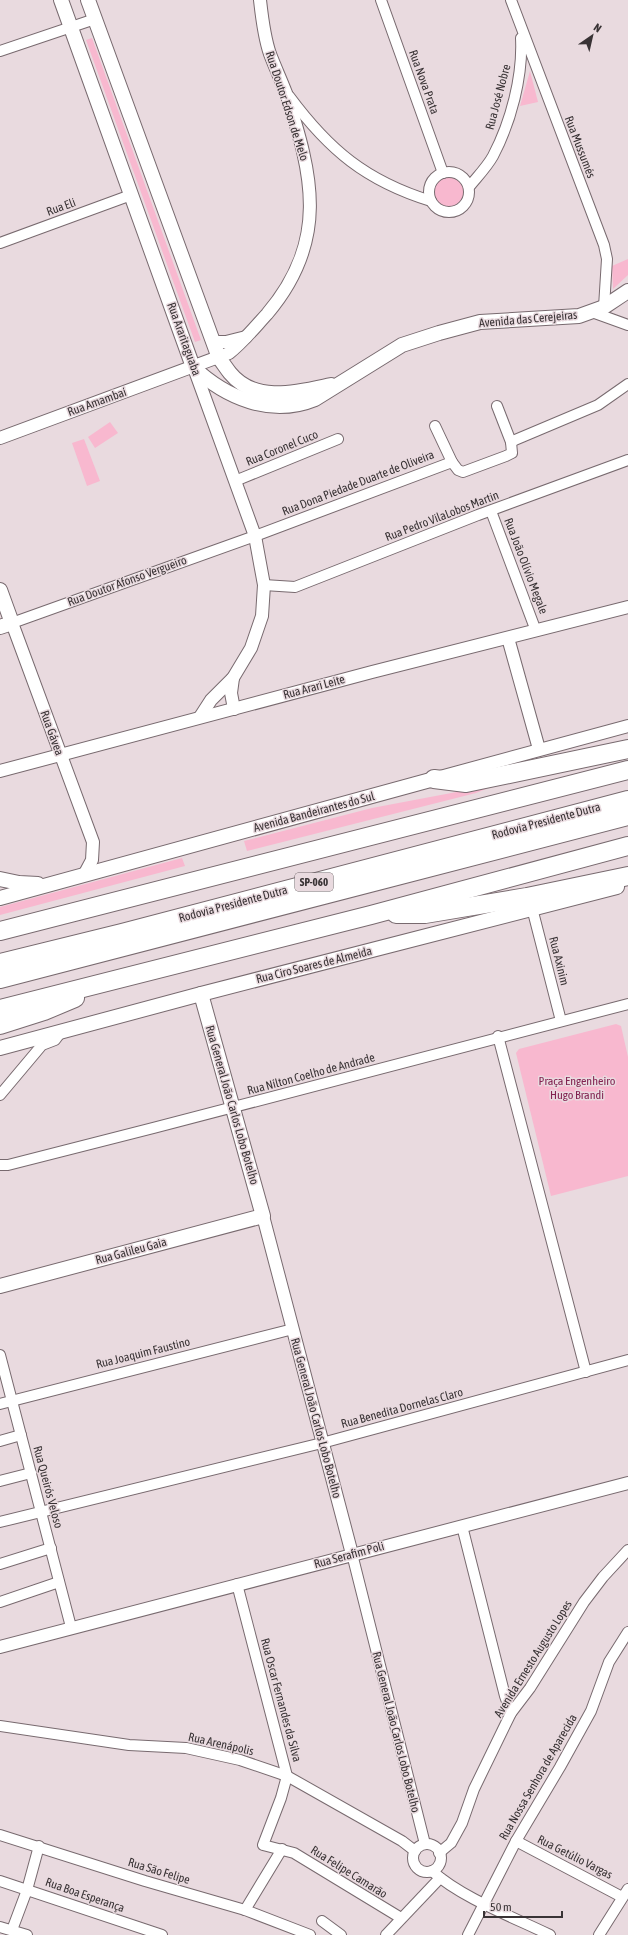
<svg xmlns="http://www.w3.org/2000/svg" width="628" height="1935" font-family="'Asap Condensed',sans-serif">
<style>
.green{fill:#f8b8cf}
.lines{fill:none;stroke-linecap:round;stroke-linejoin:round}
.minor-casing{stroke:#786a6f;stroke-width:12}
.tertiary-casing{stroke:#786a6f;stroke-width:14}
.secondary-casing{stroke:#786a6f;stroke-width:16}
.motorway-casing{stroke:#786a6f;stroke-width:20}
.minor{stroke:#fff;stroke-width:10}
.tertiary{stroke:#fff;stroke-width:12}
.secondary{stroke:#fff;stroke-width:14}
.motorway{stroke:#fff;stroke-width:18}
.labels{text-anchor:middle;stroke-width:3;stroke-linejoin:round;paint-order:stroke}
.shield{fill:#e9dadf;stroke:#6e6568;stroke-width:1}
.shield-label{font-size:11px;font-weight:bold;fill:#393335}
.street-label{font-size:12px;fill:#393335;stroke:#e9dadf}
.park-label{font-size:12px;fill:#822150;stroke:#e9dadf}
</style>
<rect width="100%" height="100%" fill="#e9dadf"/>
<g class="green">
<polygon points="92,38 201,340 195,342 86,40"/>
<polygon points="530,71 538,102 520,106"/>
<circle cx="449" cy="192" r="16"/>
<polygon points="628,259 628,275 613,289 612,266"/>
<polygon points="110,422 118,433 95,448 88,437"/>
<polygon points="84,439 100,481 87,486 72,443"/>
<polygon points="483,787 486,789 476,793 247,851 244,841 372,808"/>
<polygon points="182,858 185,866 0,915 0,907"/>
<polygon points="616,1024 621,1026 628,1057 628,1176 551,1196 516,1053 519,1049"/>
</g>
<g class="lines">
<defs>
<g id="minor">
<polyline points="381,0 443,173"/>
<polyline points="511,0 604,245 607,259 604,307"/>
<polyline points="0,51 95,19"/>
<path d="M289,96c40,54 77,85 142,105"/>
<circle cx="449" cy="192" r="20"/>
<path d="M469,187c8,-10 18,-20 24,-31 18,-34 30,-80 28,-118"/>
<polyline points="0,243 131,195"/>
<polyline points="592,312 628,325"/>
<polyline points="497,406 511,442"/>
<polyline points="435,426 452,462"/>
<polyline points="235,481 338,439"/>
<polyline points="491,511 536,631"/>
<polyline points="264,585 295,587 478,515 628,460"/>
<polyline points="12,623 255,536 452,462 458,470 463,472 506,456 512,453 511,442 515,440 598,405 628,384"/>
<polyline points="532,908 561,1021"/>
<polyline points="498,1036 586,1372"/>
<polyline points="0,1095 42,1045 55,1040 61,1032"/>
<path d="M0,1165h8c207,-52 413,-107 620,-161"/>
<polyline points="0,1355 71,1627"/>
<polyline points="0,1404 293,1329"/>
<polyline points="0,1441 21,1435"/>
<polyline points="0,1481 31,1473"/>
<polyline points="0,1522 322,1443 628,1360"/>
<polyline points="462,1526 505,1696 511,1713"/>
<polyline points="352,1554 425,1844"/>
<polyline points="0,1564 51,1548"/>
<polyline points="237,1584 287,1776 281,1798 263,1845 294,1853 401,1918"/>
<polyline points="0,1602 59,1582"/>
<polyline points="0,1726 129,1745 186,1748 240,1760 287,1776 402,1841 415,1851"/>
<polyline points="0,1835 145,1881 245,1910 310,1935"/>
<polyline points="516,1841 622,1897"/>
<circle cx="427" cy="1858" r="14"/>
<polyline points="439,1853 451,1843 462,1823 474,1789 511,1713 530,1688 584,1602 603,1577 628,1550"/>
<path d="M432,1871c30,27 81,46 118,64"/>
<polyline points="0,1881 162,1935"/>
<polyline points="245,1910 282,1849"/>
<polyline points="322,1921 341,1935"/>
<polyline points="0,1927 27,1935"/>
<polyline points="12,1930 27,1890 39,1846"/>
<polyline points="386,1935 440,1878"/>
<polyline points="468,1935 516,1841 560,1767 591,1711 609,1662 628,1632"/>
<polyline points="599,1935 628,1889"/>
</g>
<g id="tertiary">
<polyline points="213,342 226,342 246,337"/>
<polyline points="194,368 255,536 264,585 262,616 251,648 233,678 211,700 200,717"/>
<path d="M0,438l229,-85c14,-11 26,-26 38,-39 62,-73 46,-138 19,-221 -5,-13 -11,-26 -16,-39 -6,-17 -8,-36 -10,-54"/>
<polyline points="12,623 93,842 92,860 84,875"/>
<polyline points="508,638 539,749"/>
<polyline points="233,678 231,693 234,709"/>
<polyline points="0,771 372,672 628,607"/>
<polyline points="440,777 628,726"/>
<polyline points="263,1216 352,1554"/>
<polyline points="0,1647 628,1483"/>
</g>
<g id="secondary">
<path d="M61,0l132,367c33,31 78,50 122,32l87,-54 37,-12 41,-11 99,-6 25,-9 24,-16"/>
<path d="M88,0l131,358c4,5 7,10 11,15 25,31 68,19 101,12"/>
<polyline points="0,590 12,623 0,627"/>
<polyline points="0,879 19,883 38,884"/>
<polyline points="0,898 434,779"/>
<polyline points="0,1048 201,994 617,887"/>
<polyline points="0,1286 263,1216 201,994"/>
</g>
<g id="motorway">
<polyline points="434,779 466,783 628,749"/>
<polyline points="396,914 425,914 527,897 628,876"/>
<polyline points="0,931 628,770"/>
<polyline points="0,963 122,933 628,800"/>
<polyline points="0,979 628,816"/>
<polyline points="0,1009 371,915 628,846"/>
<polyline points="0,1025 44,1011 75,998"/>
</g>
</defs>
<use href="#minor" class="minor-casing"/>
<use href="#tertiary" class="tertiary-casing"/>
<use href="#secondary" class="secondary-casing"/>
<use href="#motorway" class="motorway-casing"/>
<use href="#minor" class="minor"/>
<use href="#tertiary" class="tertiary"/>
<use href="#secondary" class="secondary"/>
<use href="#motorway" class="motorway"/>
</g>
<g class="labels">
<rect class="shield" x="295" y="873" width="38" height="18" rx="3"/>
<g class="shield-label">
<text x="314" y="886">SP-060</text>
</g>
<g class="street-label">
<text transform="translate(424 82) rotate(70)" y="4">Rua Nova Prata</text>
<text transform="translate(498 97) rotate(-75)" y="4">Rua José Nobre</text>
<text transform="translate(287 106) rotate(72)" y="4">Rua Doutor Edson de Melo</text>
<text transform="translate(580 147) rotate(69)" y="4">Rua Mussumés</text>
<text transform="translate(61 207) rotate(-20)" y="4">Rua Eli</text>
<text transform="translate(528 319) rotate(-5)" y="4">Avenida das Cerejeiras</text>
<text transform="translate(184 339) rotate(70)" y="4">Rua Araritaguaba</text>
<text transform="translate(97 402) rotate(-20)" y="4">Rua Amambaí</text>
<text transform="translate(282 448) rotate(-22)" y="4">Rua Coronel Cuco</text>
<text transform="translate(358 483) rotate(-21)" y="4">Rua Dona Piedade Duarte de Oliveira</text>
<text transform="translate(442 516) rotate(-21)" y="4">Rua Pedro VilaLobos Martin</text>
<text transform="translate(526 566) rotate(69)" y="4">Rua João Olívio Megale</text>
<text transform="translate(127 581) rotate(-20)" y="4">Rua Doutor Afonso Vergueiro</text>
<text transform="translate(314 687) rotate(-15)" y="4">Rua Arari Leite</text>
<text transform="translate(52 733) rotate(70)" y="4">Rua Gávea</text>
<text transform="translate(314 812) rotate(-15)" y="4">Avenida Bandeirantes do Sul</text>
<text transform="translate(546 821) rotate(-15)" y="4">Rodovia Presidente Dutra</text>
<text transform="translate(233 904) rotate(-15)" y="4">Rodovia Presidente Dutra</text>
<text transform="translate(559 961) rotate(76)" y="4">Rua Axinim</text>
<text transform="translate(314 965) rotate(-14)" y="4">Rua Ciro Soares de Almeida</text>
<text transform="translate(311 1074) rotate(-15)" y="4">Rua Nílton Coelho de Andrade</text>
<text transform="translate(232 1105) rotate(74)" y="4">Rua General João Carlos Lobo Botelho</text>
<text transform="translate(131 1251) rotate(-15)" y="4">Rua Galileu Gaia</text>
<text transform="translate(143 1353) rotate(-14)" y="4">Rua Joaquim Faustino</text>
<text transform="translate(402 1408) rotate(-15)" y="4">Rua Benedita Dornelas Claro</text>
<text transform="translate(316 1418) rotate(75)" y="4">Rua General João Carlos Lobo Botelho</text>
<text transform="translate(48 1487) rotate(75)" y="4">Rua Queirós Veloso</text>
<text transform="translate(349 1555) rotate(-15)" y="4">Rua Serafim Poli</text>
<text transform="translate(533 1659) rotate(-58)" y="4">Avenida Ernesto Augusto Lopes</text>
<text transform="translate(281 1700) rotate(75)" y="4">Rua Oscar Fernandes da Silva</text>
<text transform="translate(396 1732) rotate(76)" y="4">Rua General João Carlos Lobo Botelho</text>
<text transform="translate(221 1744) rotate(13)" y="4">Rua Arenápolis</text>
<text transform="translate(538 1777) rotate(-60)" y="4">Rua Nossa Senhora de Aparecida</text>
<text transform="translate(575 1857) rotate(27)" y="4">Rua Getúlio Vargas</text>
<text transform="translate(159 1871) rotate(17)" y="4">Rua São Felipe</text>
<text transform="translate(349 1872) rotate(32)" y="4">Rua Felipe Camarão</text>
<text transform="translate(85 1895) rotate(19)" y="4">Rua Boa Esperança</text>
</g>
<g class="park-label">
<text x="577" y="1085">Praça Engenheiro<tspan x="577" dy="14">Hugo Brandi</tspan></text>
</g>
</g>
<g transform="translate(592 36) rotate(34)" stroke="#e9dadf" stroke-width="3" paint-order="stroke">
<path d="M0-3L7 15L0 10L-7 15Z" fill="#393335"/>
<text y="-6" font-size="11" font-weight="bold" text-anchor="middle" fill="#393335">N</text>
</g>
<path d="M484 1911v6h78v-6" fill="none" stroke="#393335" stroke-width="2"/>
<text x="490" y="1911" font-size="12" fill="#393335" stroke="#e9dadf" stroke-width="3" paint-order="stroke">50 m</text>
</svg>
